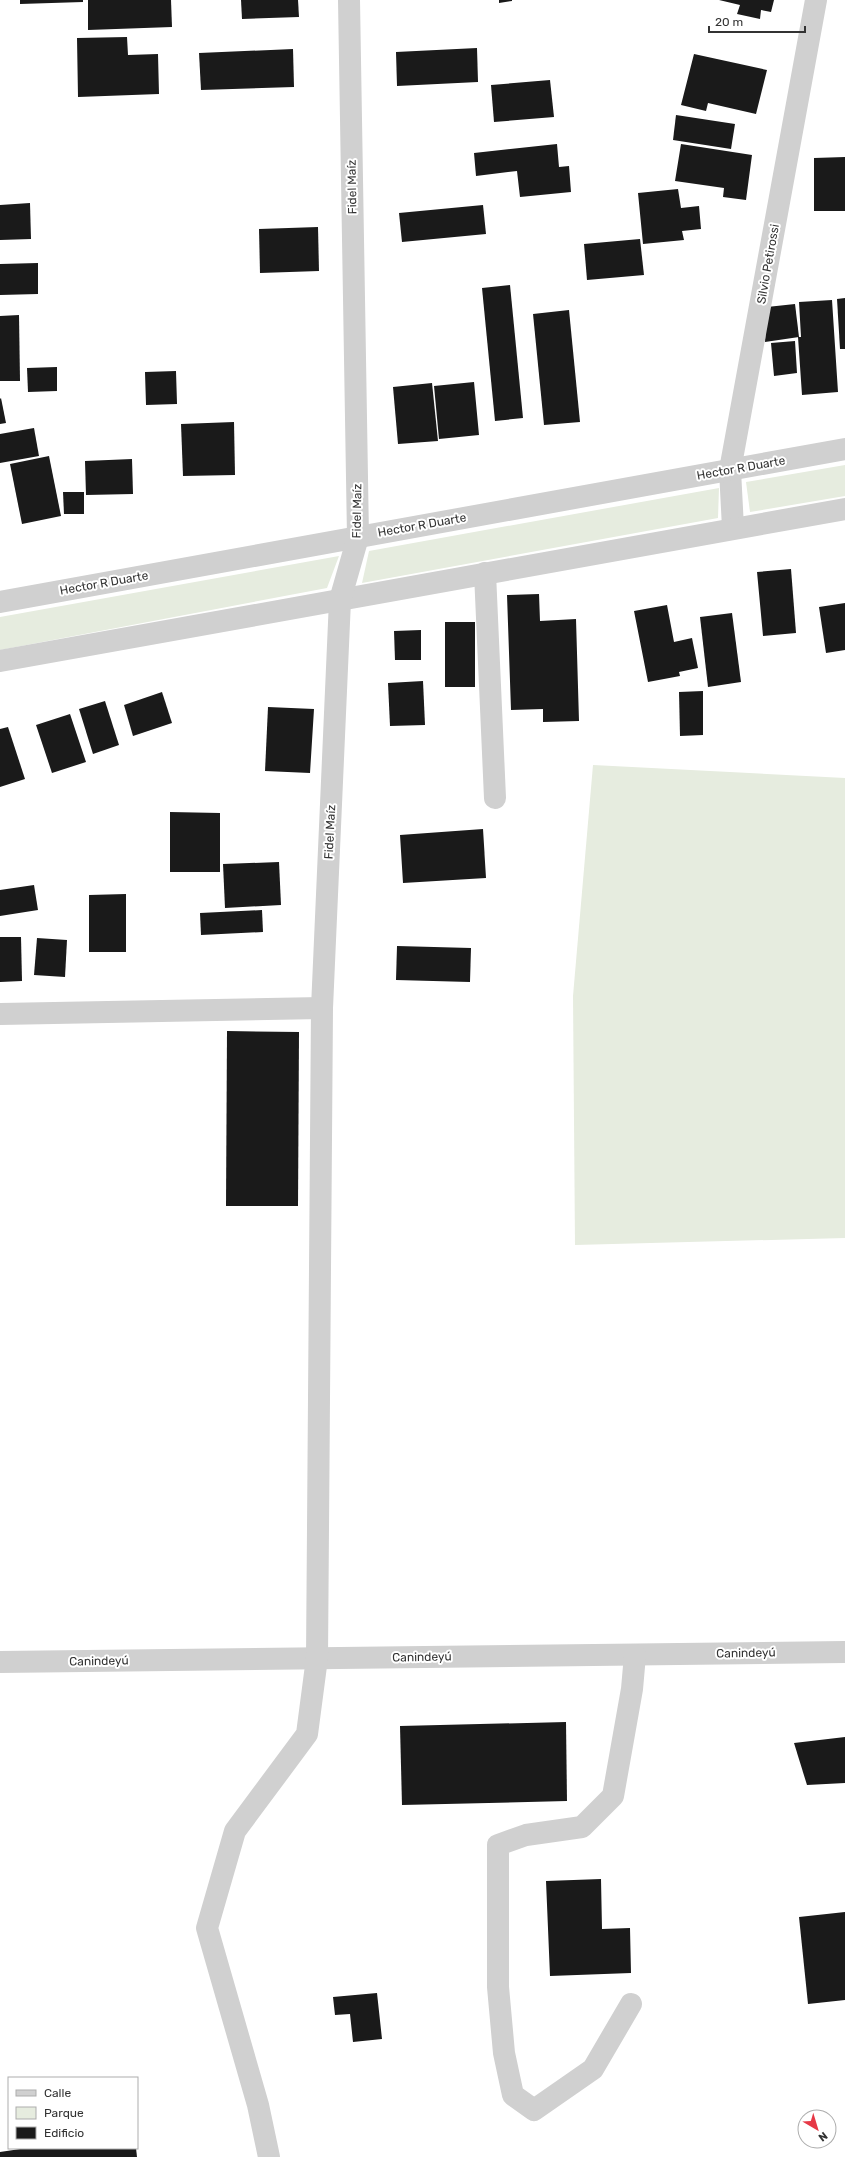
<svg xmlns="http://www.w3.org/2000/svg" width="845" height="2157" font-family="Rubik,sans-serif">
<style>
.green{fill:#e6ecdf}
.building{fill:#1a1a1a}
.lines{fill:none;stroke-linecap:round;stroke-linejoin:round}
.minor{stroke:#d0d0d0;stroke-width:22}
.labels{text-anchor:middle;stroke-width:4;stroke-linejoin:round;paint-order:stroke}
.street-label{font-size:12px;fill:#333;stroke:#fff}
</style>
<rect width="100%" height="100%" fill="#fff"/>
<g class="green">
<polygon points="845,465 845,496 750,512 746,482"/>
<polygon points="719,488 718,518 362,583 369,551"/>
<polygon points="339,556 327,588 0,650 0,617"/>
<polygon points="593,765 845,778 845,1238 575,1245 573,996"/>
</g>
<g class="building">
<polygon points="20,0 83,0 83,2 20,4"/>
<polygon points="88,0 171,0 172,27 88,30"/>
<polygon points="241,0 298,0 299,17 242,19"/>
<polygon points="499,0 512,0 512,1 499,3"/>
<polygon points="719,0 774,0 771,12 761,10 760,19 737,14 740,5"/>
<polygon points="127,37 128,55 158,54 159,94 78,97 77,38"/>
<polygon points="477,48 478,82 397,86 396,52"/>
<polygon points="293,49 294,87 201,90 199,53"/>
<polygon points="694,54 767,70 756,114 708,103 706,111 681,105"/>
<polygon points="550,80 554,117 494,122 491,85"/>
<polygon points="676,115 735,124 731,149 673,140"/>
<polygon points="557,144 559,167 569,166 571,192 520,197 517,171 476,176 474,153"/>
<polygon points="681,144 752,155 746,200 723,197 724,188 675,181"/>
<polygon points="845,157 845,211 814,211 814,158"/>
<polygon points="678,189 681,208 699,206 701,229 682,231 684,240 643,244 638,193"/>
<polygon points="30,203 31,239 0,240 0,205"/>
<polygon points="483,205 486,234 402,242 399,213"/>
<polygon points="318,227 319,271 260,273 259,229"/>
<polygon points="640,239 644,275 587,280 584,244"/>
<polygon points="38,263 38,294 0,295 0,264"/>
<polygon points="510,285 523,418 495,421 482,288"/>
<polygon points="845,298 845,349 840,349 837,299"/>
<polygon points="832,300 838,392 802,395 798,337 801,337 799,302"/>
<polygon points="795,304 799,337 765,342 767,307"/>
<polygon points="569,310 580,422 544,425 533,314"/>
<polygon points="19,315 20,381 0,381 0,316"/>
<polygon points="795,341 797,373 774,376 771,343"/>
<polygon points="57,367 57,391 28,392 27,368"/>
<polygon points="176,371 177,404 146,405 145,372"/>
<polygon points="474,382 479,435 439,439 434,386"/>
<polygon points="432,383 438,441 398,444 393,387"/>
<polygon points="1,398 6,423 0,424 0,399"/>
<polygon points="234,422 235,475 183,476 181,424"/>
<polygon points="34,428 39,456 0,463 0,434"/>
<polygon points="49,456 61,516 22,524 10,464"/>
<polygon points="132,459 133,494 86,495 85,461"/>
<polygon points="63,492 84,492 84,514 64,514"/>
<polygon points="791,569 796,633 763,636 757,572"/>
<polygon points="539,594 540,621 576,619 579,721 543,722 543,709 511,710 507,595"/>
<polygon points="845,603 845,650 826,653 819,607"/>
<polygon points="667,605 674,642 692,638 698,668 679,672 680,676 648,682 634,611"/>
<polygon points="732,613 741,682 708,687 700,617"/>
<rect x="445" y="622" width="30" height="65"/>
<polygon points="421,630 421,660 395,660 394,631"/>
<polygon points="423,681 425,725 390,726 388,683"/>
<polygon points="703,691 703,735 680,736 679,692"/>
<polygon points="162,692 172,723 133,736 124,705"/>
<polygon points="105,701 119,745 93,754 79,709"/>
<polygon points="268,707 314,709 310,773 265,771"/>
<polygon points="70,714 86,762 52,773 36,725"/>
<polygon points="8,727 25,779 0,787 0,729"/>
<polygon points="170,812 220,813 220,872 170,872"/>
<polygon points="483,829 486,878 403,883 400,835"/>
<polygon points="279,862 281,905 225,908 223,864"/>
<polygon points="34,885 38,910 0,916 0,890"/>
<polygon points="126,894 126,952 89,952 89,895"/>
<polygon points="262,910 263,932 201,935 200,913"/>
<polygon points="0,937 21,937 22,981 0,982"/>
<polygon points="37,938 67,940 65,977 34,975"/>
<polygon points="397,946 471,948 470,982 396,980"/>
<polygon points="227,1031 299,1032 298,1206 226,1206"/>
<polygon points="566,1722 567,1801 402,1805 400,1726"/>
<polygon points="845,1737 845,1783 807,1785 794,1743"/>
<polygon points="601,1879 602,1929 630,1928 631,1973 550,1976 546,1881"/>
<polygon points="845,1912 845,2000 808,2004 799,1917"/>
<polygon points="377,1993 382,2039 353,2042 350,2014 335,2015 333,1997"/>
<polygon points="27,2148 136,2148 137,2157 0,2157 0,2152"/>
</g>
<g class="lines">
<g class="minor">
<polyline points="733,528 730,470 816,0"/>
<polyline points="485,573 495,798"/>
<polyline points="0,602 845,449"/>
<polyline points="0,661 845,509"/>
<polyline points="0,1014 322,1008"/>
<polyline points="0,1662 845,1652"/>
<polyline points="631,2004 593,2069 534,2110 513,2095 504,2053 498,1987 498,1845 526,1835 582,1827 613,1796 632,1689 635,1655"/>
<polyline points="269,2157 258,2105 207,1928 235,1831 307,1734 317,1658 322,1008 340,600 358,537 349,0"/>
</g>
</g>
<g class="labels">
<g class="street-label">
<text transform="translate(352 187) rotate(-91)" y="4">Fidel Maíz</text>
<text transform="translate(768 264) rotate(-80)" y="4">Silvio Petirossi</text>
<text transform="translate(741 468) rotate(-10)" y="4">Hector R Duarte</text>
<text transform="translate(357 511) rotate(-89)" y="4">Fidel Maíz</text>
<text transform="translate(422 525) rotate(-10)" y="4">Hector R Duarte</text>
<text transform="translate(104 583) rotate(-10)" y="4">Hector R Duarte</text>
<text transform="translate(330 832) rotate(-87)" y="4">Fidel Maíz</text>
<text transform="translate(746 1653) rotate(-1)" y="4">Canindeyú</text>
<text transform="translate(422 1657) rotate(-1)" y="4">Canindeyú</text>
<text transform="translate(99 1661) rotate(-1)" y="4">Canindeyú</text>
</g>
</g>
<rect x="8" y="2077" width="130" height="72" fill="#ffffff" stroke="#adadad"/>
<rect x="16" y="2090" width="20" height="6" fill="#d0d0d0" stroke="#adadad"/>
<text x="44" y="2097" font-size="12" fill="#333333">Calle</text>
<rect x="16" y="2107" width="20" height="12" fill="#e6ecdf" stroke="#adadad"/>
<text x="44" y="2117" font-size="12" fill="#333333">Parque</text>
<rect x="16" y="2127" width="20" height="12" fill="#1a1a1a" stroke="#adadad"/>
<text x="44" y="2137" font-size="12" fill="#333333">Edificio</text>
<g transform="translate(817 2129) rotate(142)"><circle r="19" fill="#ffffff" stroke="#adadad"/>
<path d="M0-3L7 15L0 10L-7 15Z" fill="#e63946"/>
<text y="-6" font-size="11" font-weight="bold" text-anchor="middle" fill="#333333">N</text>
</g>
<path d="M709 26v6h96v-6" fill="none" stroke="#333333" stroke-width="2"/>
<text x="715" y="26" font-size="12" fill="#333333" stroke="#ffffff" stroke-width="3" paint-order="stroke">20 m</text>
</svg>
